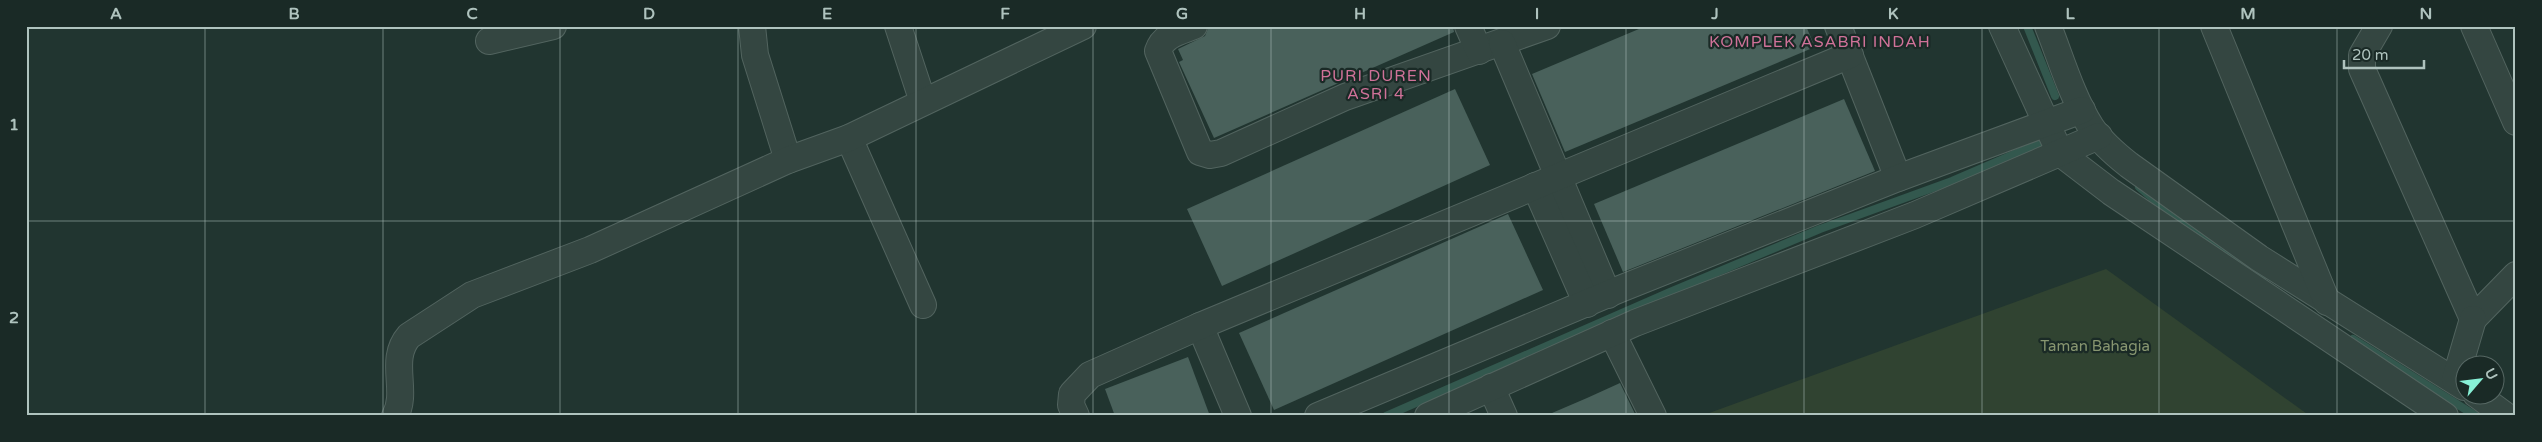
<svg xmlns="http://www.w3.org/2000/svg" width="2542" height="442" font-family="'Varela Round',sans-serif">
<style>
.green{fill:#304331}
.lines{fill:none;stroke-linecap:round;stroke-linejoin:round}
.stream{stroke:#33584e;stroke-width:8}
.building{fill:#49615b}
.minor-casing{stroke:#52645f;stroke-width:28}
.minor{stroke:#344641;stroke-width:26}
.grid{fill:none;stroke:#afc3be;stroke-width:1;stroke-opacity:0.55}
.labels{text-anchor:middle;stroke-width:4.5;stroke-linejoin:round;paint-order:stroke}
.park-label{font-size:15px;fill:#889670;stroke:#1a2a26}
.neighbourhood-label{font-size:16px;letter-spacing:1px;fill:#d07299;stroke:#1a2a26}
.neatline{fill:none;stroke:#afc3be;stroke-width:2}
.grid-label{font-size:16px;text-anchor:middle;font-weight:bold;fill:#afc3be}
</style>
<rect width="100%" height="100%" fill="#213530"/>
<polygon class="green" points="2106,269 2310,416 1701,416"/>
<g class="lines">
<g class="stream">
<polyline points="2027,26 2055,96"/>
<polyline points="2139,187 2164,208 2262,278"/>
<polyline points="2353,339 2476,416"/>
<polyline points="1386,416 1670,292 1820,229 1952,181 2047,140"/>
</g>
</g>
<g class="building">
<polygon points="1209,26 1453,26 1454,32 1214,138 1179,62 1183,60 1178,49 1205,36"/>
<polygon points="1646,26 1806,26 1815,47 1565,152 1532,74"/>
<polygon points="1455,89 1490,165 1222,286 1187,209"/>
<polygon points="1844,99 1875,171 1623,272 1594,204"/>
<polygon points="1508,214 1543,290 1274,410 1239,333"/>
<polygon points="1188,357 1210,416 1115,416 1105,389"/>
<polygon points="1620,383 1636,416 1545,416 1587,398"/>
</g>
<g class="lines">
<defs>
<g id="minor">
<polyline points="752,26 755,55 788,160"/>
<polyline points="898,26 923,102"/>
<path d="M1194,26c-15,6 -31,9 -36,25l42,101 10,3 11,-2 124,-56 202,-71"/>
<polyline points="1468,26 1479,51"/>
<polyline points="1838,26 1898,178"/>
<polyline points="2002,26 2060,153 2111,192 2445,416"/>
<path d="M2048,26c13,33 24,71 43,101 10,15 24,27 38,38l130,93 205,129"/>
<polyline points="2214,26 2327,302"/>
<polyline points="2379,26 2362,55 2362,69 2473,319 2516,275"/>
<polyline points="2474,26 2516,122"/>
<polyline points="489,41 553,26"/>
<polyline points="1502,43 1608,295"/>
<polyline points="849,138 923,305"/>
<polyline points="1535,186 1587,304"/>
<polyline points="1200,326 1238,416"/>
<polyline points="1612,333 1653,416"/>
<polyline points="2455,380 2473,319"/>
<polyline points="1491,387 1504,416"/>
<polyline points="2476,394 2506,416"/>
<path d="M395,416c14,-25 -7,-56 14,-80l63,-41 118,-45 198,-90 61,-22 234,-112"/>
<polyline points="1076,416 1071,405 1072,394 1090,375 1200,326 1850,55"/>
<polyline points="1318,416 1620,289 1898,178 2082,110"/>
<polyline points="1428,416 1635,323 1915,215 2099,136"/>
</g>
</defs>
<use href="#minor" class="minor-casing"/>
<use href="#minor" class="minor"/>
</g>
<path class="grid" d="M205,26v390M383,26v390M560,26v390M738,26v390M916,26v390M1093,26v390M1271,26v390M1449,26v390M1626,26v390M1804,26v390M1982,26v390M2159,26v390M2337,26v390M26,221h2490"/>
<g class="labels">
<g class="park-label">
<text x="2095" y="351">Taman Bahagia</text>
</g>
<g class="neighbourhood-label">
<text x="1820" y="47">KOMPLEK ASABRI INDAH</text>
<text x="1376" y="81">PURI DUREN<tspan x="1376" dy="18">ASRI 4</tspan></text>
</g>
</g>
<rect width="2542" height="442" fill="none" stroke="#1a2a26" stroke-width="55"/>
<g transform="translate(2480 380) rotate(62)"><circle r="24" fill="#1a2a26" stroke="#566763"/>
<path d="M0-4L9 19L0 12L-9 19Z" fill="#87f0d6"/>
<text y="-8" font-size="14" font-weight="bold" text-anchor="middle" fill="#afc3be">U</text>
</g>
<path d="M2344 60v8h80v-8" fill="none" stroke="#afc3be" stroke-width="2.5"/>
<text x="2352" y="60" font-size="15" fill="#afc3be" stroke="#1a2a26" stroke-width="4" paint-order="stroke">20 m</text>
<rect x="28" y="28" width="2486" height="386" class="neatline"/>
<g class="grid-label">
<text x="116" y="19">A</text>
<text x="294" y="19">B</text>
<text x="472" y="19">C</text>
<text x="649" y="19">D</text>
<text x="827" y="19">E</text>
<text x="1005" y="19">F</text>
<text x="1182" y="19">G</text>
<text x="1360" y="19">H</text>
<text x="1537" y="19">I</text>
<text x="1715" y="19">J</text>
<text x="1893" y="19">K</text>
<text x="2070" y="19">L</text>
<text x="2248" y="19">M</text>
<text x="2426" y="19">N</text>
<text x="14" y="130">1</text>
<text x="14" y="323">2</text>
</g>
</svg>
